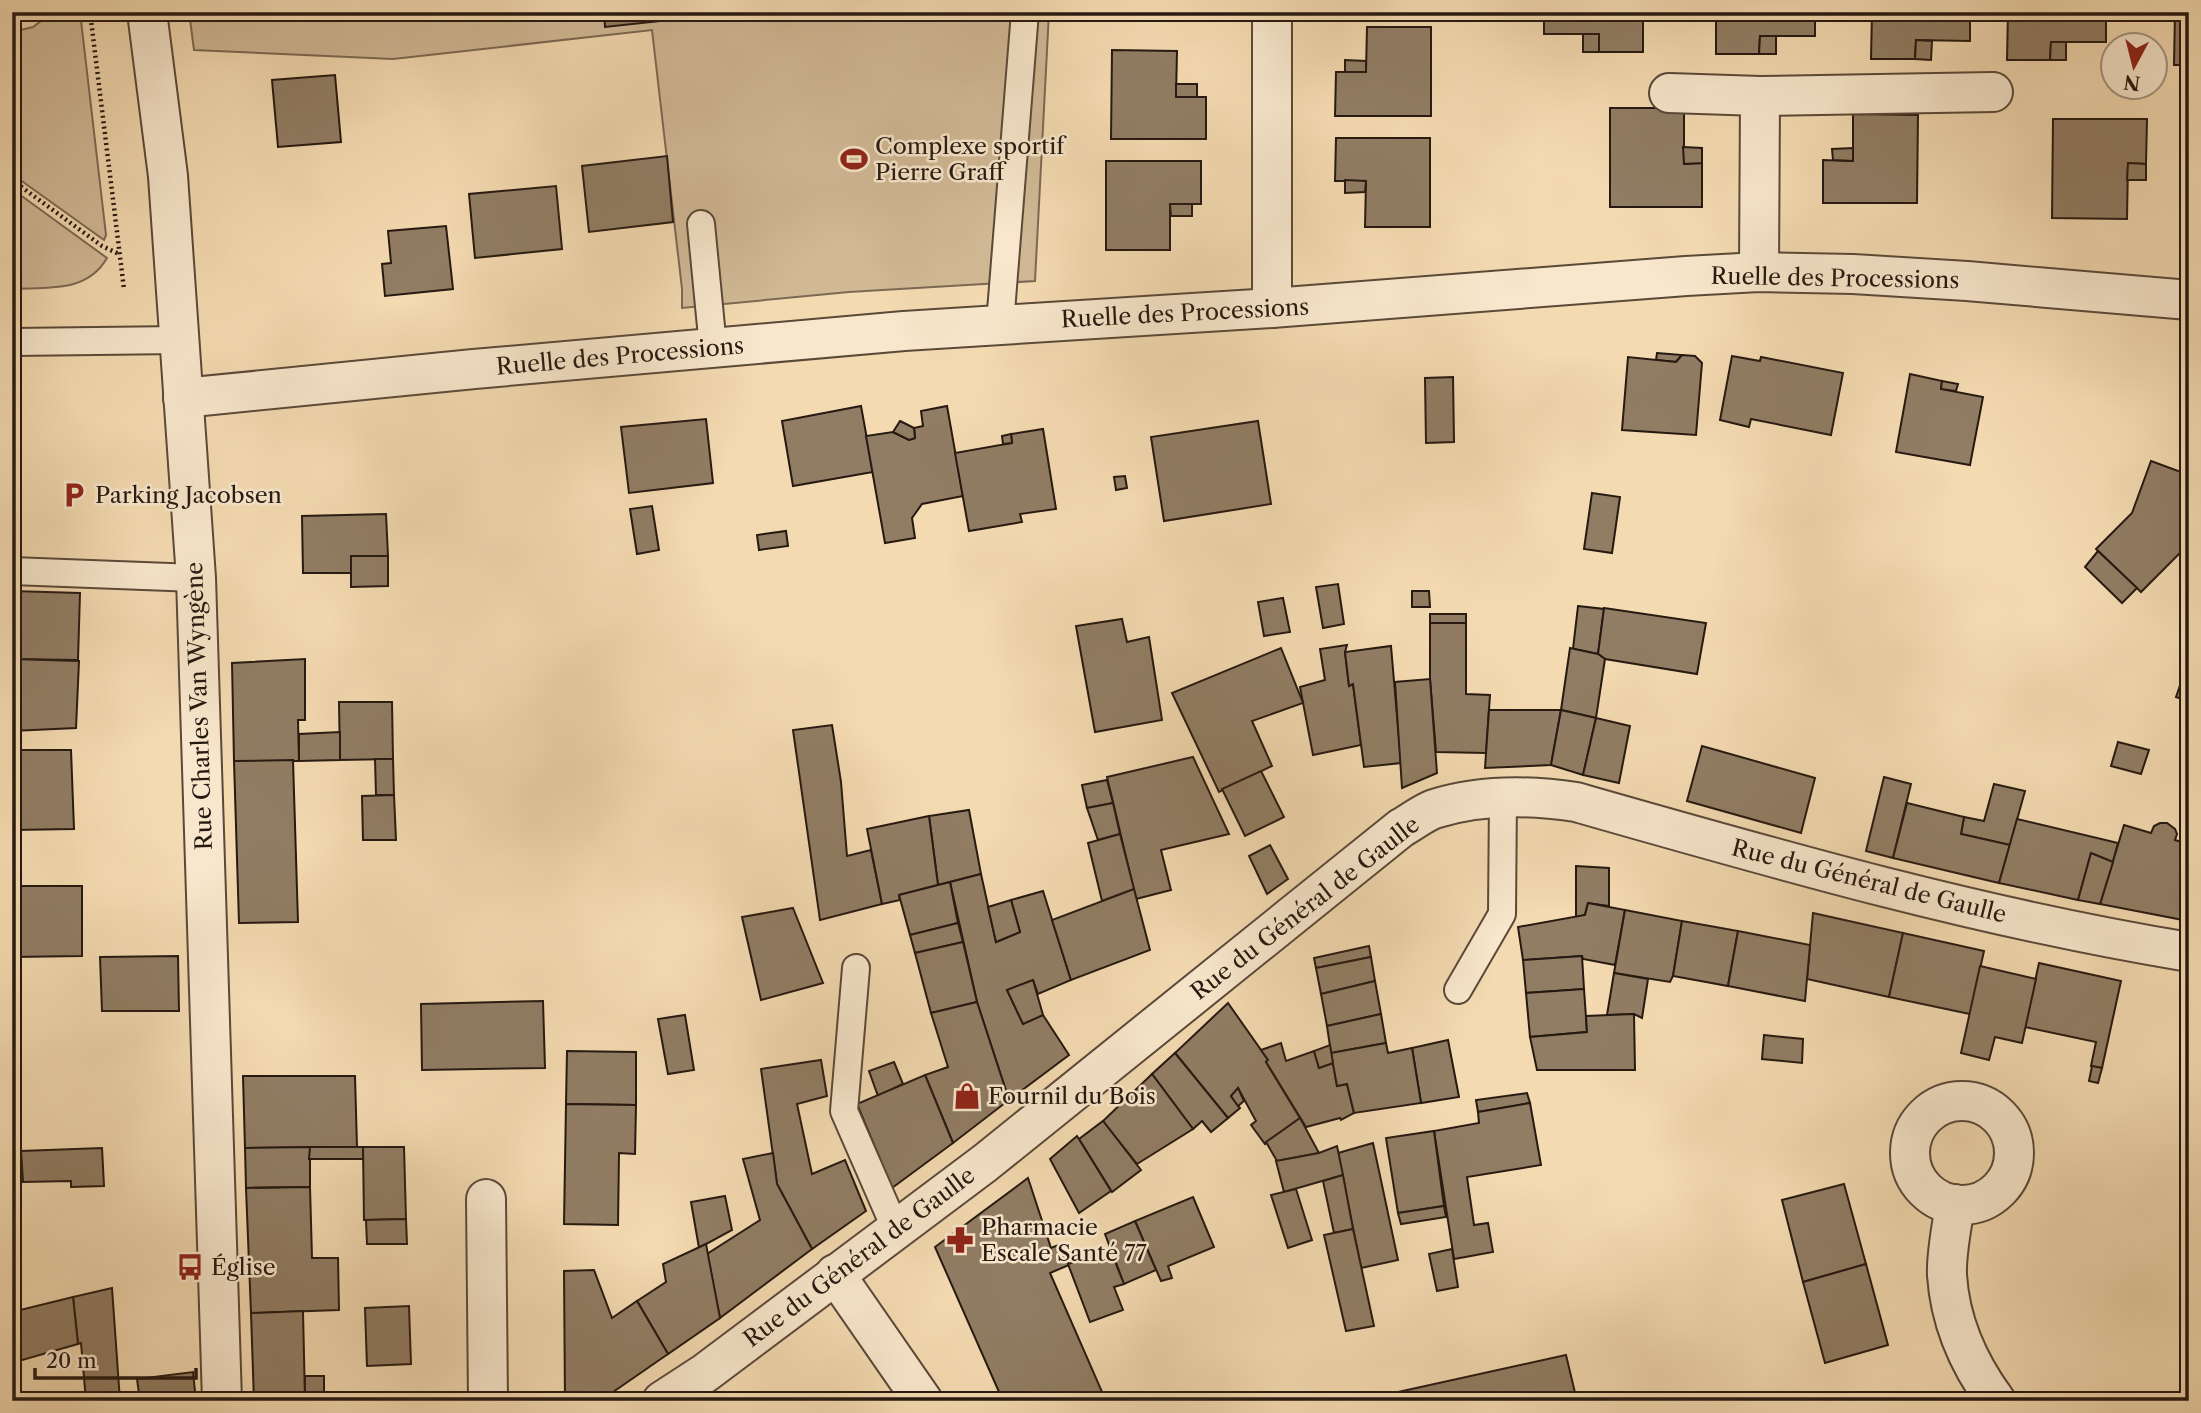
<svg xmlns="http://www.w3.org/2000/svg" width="2201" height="1413" font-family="'Libre Caslon Text',serif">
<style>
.green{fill:#d1b996;stroke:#7c6954;stroke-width:2}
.building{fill:#917d64;stroke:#261911;stroke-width:2}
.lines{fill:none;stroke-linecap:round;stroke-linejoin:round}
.service-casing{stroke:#5a4939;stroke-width:30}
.minor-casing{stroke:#5a4939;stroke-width:42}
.tertiary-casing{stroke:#5a4939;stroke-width:42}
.path{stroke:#261911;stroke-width:4.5;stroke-dasharray:2 3.5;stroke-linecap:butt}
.service{stroke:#f8e7cc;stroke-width:26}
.minor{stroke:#f8e7cc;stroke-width:38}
.tertiary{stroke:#f8e7cc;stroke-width:38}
.labels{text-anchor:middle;stroke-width:5;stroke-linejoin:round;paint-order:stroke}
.poi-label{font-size:23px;fill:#261911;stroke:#f8e7cc;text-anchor:start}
.street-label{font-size:23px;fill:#261911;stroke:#f8e7cc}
</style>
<rect width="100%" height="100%" fill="#f4dab1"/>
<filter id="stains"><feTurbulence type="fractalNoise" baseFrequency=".00286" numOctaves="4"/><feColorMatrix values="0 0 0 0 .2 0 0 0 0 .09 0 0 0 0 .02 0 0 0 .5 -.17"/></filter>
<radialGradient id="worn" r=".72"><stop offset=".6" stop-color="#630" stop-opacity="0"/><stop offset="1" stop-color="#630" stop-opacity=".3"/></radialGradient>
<g class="green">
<polygon points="53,12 80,12 106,235 104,240 12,174 12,32 33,27"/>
<polygon points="189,12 1049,12 1035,281 849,292 682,308 682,289 652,30 393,59 194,50"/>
<path d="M12,189l95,69c-20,35 -59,29 -95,31z"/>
</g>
<g class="building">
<polygon points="604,12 745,12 605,27"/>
<polygon points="1544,12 1643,12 1643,52 1599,52 1599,34 1544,34"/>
<polygon points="1716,12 1815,12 1815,36 1760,36 1759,54 1716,54"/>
<polygon points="1872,12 1970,12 1970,41 1916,40 1915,59 1871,59"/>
<polygon points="2008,12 2106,12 2106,42 2051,42 2050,60 2007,60"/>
<polygon points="2175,12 2189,12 2189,65 2174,65"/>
<polygon points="1367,27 1431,27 1431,116 1335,116 1336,72 1366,72"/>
<rect x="1583" y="34" width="16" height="18"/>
<polygon points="1760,36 1776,36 1776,54 1759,54"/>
<polygon points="1916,40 1932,41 1931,60 1915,59"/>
<polygon points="2051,42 2066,42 2066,60 2050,60"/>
<polygon points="1112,50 1177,51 1176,97 1206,97 1206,139 1111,139"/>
<polygon points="1345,60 1366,61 1366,72 1345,72"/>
<polygon points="335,75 341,142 278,147 272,80"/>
<rect x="1176" y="84" width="21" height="13"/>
<polygon points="1610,108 1684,108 1684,164 1702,163 1702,207 1610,207"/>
<polygon points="1853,114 1918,115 1917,203 1823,203 1823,160 1853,161"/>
<polygon points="2053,119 2147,119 2146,164 2128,163 2127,219 2052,218"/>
<polygon points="1336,138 1430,138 1430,227 1365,227 1366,181 1335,181"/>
<polygon points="1683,147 1702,148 1702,163 1684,164"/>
<polygon points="1853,148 1853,161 1833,160 1832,149"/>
<polygon points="667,156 673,222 589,232 582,166"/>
<polygon points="1106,161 1201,161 1201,204 1170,204 1170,250 1106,250"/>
<polygon points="2128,163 2146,164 2146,180 2127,180"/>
<polygon points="1345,180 1366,181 1365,192 1345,193"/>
<polygon points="556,186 562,249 475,258 469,194"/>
<polygon points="1170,204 1192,204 1192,216 1171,216"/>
<polygon points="446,226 453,289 385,296 382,264 391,263 388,231"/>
<polygon points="1657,353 1682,355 1676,362 1656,360"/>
<polygon points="1682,355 1695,356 1702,363 1696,435 1622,430 1628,357 1676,362"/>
<polygon points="1732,356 1760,361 1761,357 1843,373 1831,435 1751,419 1749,427 1720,420"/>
<polygon points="1910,374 1942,381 1941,389 1983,397 1970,465 1896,452"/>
<polygon points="1453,377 1454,442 1426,443 1425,378"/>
<polygon points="1942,381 1958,384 1956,391 1941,389"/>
<polygon points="861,406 873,472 793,486 782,421"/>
<polygon points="947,406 963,496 922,504 912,518 915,538 885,543 866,436 893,432 909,440 915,438 914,428 923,426 921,411"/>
<polygon points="706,419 713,483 629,493 621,427"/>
<polygon points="900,421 914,428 915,438 909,440 893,432"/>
<polygon points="1258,421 1271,504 1164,521 1151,437"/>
<polygon points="1043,429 1056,509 1020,514 1022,522 969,531 955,453 1012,443 1011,434"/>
<polygon points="1011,434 1012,443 1003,444 1002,436"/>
<polygon points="2151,461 2189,475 2189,534 2181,552 2141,592 2096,549 2132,513"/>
<polygon points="1125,476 1127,488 1116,490 1114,477"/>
<polygon points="1592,493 1620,497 1612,553 1584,549"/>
<polygon points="652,506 659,550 637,554 630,509"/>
<polygon points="386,514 388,556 351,556 351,573 303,573 302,516"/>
<polygon points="786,531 788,546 759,550 757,535"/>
<polygon points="2187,534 2189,534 2189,551 2182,548"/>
<polygon points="2098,551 2137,588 2122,603 2085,567"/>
<polygon points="351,556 388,556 388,586 351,587"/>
<polygon points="1338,584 1344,624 1323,628 1316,587"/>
<polygon points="12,591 80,593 78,660 12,659"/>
<polygon points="1412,591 1429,591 1430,607 1412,607"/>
<polygon points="1283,598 1290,632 1264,636 1258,602"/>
<polygon points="1578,606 1604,609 1598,654 1573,649"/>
<polygon points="1604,608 1706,623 1697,674 1605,659 1598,654"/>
<rect x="1430" y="614" width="36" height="9"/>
<polygon points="1122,619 1127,642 1149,637 1162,720 1095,732 1076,626"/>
<polygon points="1430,623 1466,623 1466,694 1490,695 1486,753 1436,752 1430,679"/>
<polygon points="1347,645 1345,652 1349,686 1353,684 1361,745 1313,755 1300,687 1325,680 1320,649"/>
<polygon points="1391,646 1401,763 1364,767 1353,684 1349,686 1345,652"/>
<polygon points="1281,648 1303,703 1252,721 1272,766 1219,792 1172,693"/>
<polygon points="1570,648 1598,654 1605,659 1596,718 1561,710"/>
<polygon points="12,659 79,661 76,728 12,731"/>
<polygon points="305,659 305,720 298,720 299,761 234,761 232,663"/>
<polygon points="2189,659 2189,701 2176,697"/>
<polygon points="1430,679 1437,773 1402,788 1395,682"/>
<polygon points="339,702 392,702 393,759 340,760"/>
<polygon points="1489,710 1561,710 1551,765 1485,768"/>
<polygon points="1561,710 1596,718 1583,775 1551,765"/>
<polygon points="1596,718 1630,726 1619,783 1583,775"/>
<polygon points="832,725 841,782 847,856 871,850 882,904 820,920 793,730"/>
<polygon points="340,732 340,760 299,761 299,734"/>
<polygon points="2118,742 2149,750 2141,774 2111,766"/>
<polygon points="1702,746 1815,778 1801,833 1687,801"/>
<polygon points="12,750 71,750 74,829 12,830"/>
<polygon points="1193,757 1229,834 1161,850 1171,890 1136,899 1107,777"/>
<polygon points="375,759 393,759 394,795 376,795"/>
<polygon points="293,760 298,922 239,923 234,761"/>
<polygon points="1261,771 1284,817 1245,836 1222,789"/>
<polygon points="1884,777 1911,784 1893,858 1866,851"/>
<polygon points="1107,780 1113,803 1087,808 1082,785"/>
<polygon points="1994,784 2025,791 2010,845 1961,834 1964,817 1984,821"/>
<polygon points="394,795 396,840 363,840 362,796"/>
<polygon points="1113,803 1120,834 1098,840 1087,808"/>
<polygon points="1907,803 1964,817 1961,834 2010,845 1999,883 1893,858"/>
<polygon points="969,810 981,874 938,885 929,816"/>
<polygon points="929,816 938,885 899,895 900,900 882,904 867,829"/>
<polygon points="2017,819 2118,843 2113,862 2091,853 2078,900 1999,883"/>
<polygon points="2160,823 2167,823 2175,829 2177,834 2175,840 2189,844 2188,921 2100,904 2124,825 2151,833 2154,826"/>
<polygon points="1120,834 1134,889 1102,901 1088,843"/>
<polygon points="1270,845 1288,879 1267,894 1249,856"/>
<polygon points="2091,853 2113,862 2100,904 2078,900"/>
<polygon points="1576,866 1609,868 1609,906 1588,903 1585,915 1576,918"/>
<polygon points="981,874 996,942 1020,932 1011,900 1043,891 1071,980 1038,994 1033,980 1007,990 1023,1024 1043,1015 1069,1055 1009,1100 977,1002 950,882"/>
<polygon points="950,882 958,923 910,935 899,895"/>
<polygon points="12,886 82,886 82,956 12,957"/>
<polygon points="1134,889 1150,950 1071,980 1052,920"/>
<polygon points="1011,900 1020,932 996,942 988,907"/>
<polygon points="1588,903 1625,910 1615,965 1583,959 1582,956 1523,960 1518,927 1585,915"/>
<polygon points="793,908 823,983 761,1000 742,917"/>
<polygon points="1625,910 1682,921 1673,976 1670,982 1614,973"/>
<polygon points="1813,913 1903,933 1889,997 1807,979"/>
<polygon points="1682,921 1738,931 1728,986 1673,976"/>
<polygon points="958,923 963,942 915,953 910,935"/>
<polygon points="1738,931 1810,945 1805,1001 1728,986"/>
<polygon points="1903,933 1984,951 1970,1014 1889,997"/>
<polygon points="963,942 977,1002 931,1013 915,953"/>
<polygon points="1369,946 1371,957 1316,968 1314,958"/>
<polygon points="178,956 179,1011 102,1011 100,957"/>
<polygon points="1582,956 1584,989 1526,993 1523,960"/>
<polygon points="1371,957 1375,981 1321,994 1316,968"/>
<polygon points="2039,963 2121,981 2102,1068 2091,1066 2096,1042 2025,1027"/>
<polygon points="1980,966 2036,979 2022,1043 1995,1037 1989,1060 1961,1053"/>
<polygon points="1614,973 1648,979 1642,1018 1634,1014 1607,1015"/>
<polygon points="1033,980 1043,1015 1023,1024 1007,990"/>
<polygon points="1375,981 1381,1014 1327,1026 1321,994"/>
<polygon points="1584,989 1587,1032 1530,1037 1526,993"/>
<polygon points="543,1001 545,1068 422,1070 421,1004"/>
<polygon points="977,1002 1009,1100 953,1143 925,1075 948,1067 931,1013"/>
<polygon points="1228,1003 1268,1060 1266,1062 1300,1118 1265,1144 1251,1125 1256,1121 1238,1088 1231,1096 1240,1108 1228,1118 1175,1053"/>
<polygon points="1381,1014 1386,1043 1331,1053 1327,1026"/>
<polygon points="1634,1014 1635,1070 1537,1070 1530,1037 1587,1032 1586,1016"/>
<polygon points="685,1015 694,1070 668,1074 658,1019"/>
<polygon points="1764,1035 1803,1039 1802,1063 1762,1059"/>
<polygon points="1448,1040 1459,1097 1421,1103 1412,1048"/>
<polygon points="1281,1043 1286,1061 1314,1051 1319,1068 1333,1063 1337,1086 1347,1084 1354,1113 1341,1120 1340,1118 1306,1127 1266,1062 1268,1060 1261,1050"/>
<polygon points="1386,1043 1388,1053 1412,1048 1421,1103 1354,1113 1347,1084 1337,1086 1331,1053"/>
<polygon points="1330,1045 1333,1063 1319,1068 1314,1051"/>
<polygon points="567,1051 636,1052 636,1105 566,1104"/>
<polygon points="1175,1053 1228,1118 1211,1132 1202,1121 1193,1129 1152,1074"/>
<polygon points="821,1060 827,1096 797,1104 812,1174 845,1160 866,1211 812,1249 777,1184 761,1069"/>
<polygon points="894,1062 903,1084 878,1096 869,1071"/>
<polygon points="2092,1066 2102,1068 2098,1083 2089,1081"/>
<polygon points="1152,1074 1193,1129 1137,1164 1103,1121"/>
<polygon points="925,1075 953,1143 892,1188 857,1104"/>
<polygon points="243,1076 355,1076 357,1147 245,1148"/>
<polygon points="1238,1088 1244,1101 1238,1106 1231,1096"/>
<polygon points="1527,1093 1530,1103 1478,1112 1476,1100"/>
<polygon points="1530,1103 1541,1165 1467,1177 1474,1225 1488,1223 1493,1252 1454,1259 1434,1131 1479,1123 1478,1112"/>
<polygon points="566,1104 636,1105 635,1154 619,1153 618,1225 564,1224"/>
<polygon points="1300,1118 1319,1153 1277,1161 1266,1142"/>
<polygon points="1103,1121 1141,1170 1112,1192 1079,1139"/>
<polygon points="1434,1131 1444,1206 1398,1213 1386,1138"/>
<polygon points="1077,1136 1111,1191 1079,1213 1050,1159"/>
<polygon points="1373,1143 1398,1260 1361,1268 1338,1153"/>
<polygon points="1337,1146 1343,1175 1284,1192 1276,1161 1319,1153"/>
<polygon points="310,1147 310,1187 246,1188 245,1148"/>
<polygon points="310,1147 363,1147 363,1159 309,1159"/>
<polygon points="363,1147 404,1147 406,1219 364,1220"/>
<polygon points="102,1148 104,1186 71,1187 71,1181 23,1182 21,1151"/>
<polygon points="773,1153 777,1184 812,1249 720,1318 707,1254 760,1220 743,1159"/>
<polygon points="1343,1175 1353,1229 1334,1233 1323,1181"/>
<polygon points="1028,1178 1051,1248 1061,1244 1069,1265 1050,1273 1106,1401 1003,1401 935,1247"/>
<polygon points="1844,1184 1866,1264 1803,1282 1782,1200"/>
<polygon points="310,1187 312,1258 338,1258 339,1310 251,1313 246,1188"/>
<polygon points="1296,1189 1312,1240 1288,1248 1271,1195"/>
<polygon points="725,1196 732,1230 699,1248 691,1202"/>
<polygon points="1193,1197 1214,1247 1168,1266 1172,1278 1161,1281 1135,1221"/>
<polygon points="1444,1206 1446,1217 1401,1224 1398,1213"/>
<polygon points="406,1219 407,1244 367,1244 366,1220"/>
<polygon points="1135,1221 1156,1270 1124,1284 1105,1234"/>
<polygon points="1353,1229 1374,1326 1346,1331 1324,1235"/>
<polygon points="706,1244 720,1318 668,1354 637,1301 666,1282 663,1264"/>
<polygon points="1110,1249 1124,1284 1114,1287 1123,1310 1090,1322 1068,1264"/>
<polygon points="1452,1249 1458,1287 1437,1291 1429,1254"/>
<polygon points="1866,1264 1888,1345 1825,1363 1803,1282"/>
<polygon points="594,1270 612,1318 637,1301 668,1354 600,1401 565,1401 564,1271"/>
<polygon points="112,1288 120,1401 86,1401 81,1343 78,1344 73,1297"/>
<polygon points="73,1297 78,1344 12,1363 12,1312"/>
<polygon points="409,1306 411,1364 367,1366 365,1308"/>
<polygon points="303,1311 305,1401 254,1401 251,1313"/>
<polygon points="1566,1355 1577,1401 1391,1401 1389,1394"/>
<polygon points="193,1372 196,1401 140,1401 137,1379"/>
<rect x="305" y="1376" width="19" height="25"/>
<polygon points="544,1394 560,1395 560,1401 544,1401"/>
</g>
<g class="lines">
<defs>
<g id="service">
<polyline points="701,224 713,347"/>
<polyline points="1000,324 1025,12"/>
<polyline points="12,342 180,340"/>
<polyline points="12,571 196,578"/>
<polyline points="856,968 844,1111 896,1230"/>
<polyline points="1458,990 1502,914 1503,797"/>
</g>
<g id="minor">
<polyline points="1669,93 1760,96 1993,92"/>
<polyline points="1759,272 1760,96"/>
<polyline points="1272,308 1272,12"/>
<polyline points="183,398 474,369 904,331 1272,308 1686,276 1759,272 1853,274 1967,281 2189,300"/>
<circle cx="1962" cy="1153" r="52"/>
<polyline points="486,1199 488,1401"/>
<path d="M1955,1204c-3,23 -9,49 -8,71 3,48 21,88 49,126"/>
<polyline points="835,1274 923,1401"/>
</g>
<g id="tertiary">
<polyline points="147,12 168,176 196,578 222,1401"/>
<path d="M662,1401l43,-28 280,-210 416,-335c11,-6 22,-15 33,-19 47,-15 95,-14 142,-7 203,58 405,116 613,150"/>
</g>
</defs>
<use href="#service" class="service-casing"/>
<use href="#minor" class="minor-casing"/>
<use href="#tertiary" class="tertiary-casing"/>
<g class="path">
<polyline points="90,12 124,289"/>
<polyline points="12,180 102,246 119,254"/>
</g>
<use href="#service" class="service"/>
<use href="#minor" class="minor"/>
<use href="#tertiary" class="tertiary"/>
</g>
<defs>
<symbol id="stadium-bare" viewBox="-9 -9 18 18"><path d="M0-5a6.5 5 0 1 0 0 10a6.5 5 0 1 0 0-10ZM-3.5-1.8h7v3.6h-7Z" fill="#8f2418" stroke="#f8e7cc" stroke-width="2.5" paint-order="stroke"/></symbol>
<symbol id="parking-bare" viewBox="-9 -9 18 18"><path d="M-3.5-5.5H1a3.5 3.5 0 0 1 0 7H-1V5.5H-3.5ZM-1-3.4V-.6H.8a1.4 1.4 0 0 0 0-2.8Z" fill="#8f2418" stroke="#f8e7cc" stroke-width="2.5" paint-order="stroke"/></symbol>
<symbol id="shop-bare" viewBox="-9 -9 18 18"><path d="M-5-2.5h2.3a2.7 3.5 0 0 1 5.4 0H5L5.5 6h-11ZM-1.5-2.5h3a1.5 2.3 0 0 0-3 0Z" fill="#8f2418" stroke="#f8e7cc" stroke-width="2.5" paint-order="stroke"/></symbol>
<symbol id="pharmacy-bare" viewBox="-9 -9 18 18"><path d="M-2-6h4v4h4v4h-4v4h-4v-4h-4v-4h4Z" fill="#8f2418" stroke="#f8e7cc" stroke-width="2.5" paint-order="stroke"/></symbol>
<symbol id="bus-bare" viewBox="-9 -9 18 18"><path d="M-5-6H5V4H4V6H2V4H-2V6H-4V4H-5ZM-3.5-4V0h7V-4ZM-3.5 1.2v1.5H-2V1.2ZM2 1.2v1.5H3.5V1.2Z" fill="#8f2418" stroke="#f8e7cc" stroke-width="2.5" paint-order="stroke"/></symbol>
</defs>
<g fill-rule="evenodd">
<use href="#stadium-bare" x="835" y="140" width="38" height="38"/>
<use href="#parking-bare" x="55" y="476" width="38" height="38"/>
<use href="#shop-bare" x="948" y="1077" width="38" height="38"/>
<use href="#pharmacy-bare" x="941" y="1221" width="38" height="38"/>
<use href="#bus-bare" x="171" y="1248" width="38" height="38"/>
</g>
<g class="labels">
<g class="poi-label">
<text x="875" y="154">Complexe sportif<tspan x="875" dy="26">Pierre Graff</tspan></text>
<text x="95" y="503">Parking Jacobsen</text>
<text x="988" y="1104">Fournil du Bois</text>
<text x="981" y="1235">Pharmacie<tspan x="981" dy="26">Escale Santé 77</tspan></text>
<text x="211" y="1275">Église</text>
</g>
<g class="street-label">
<text transform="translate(1835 278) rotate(1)" y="8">Ruelle des Processions</text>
<text transform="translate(1185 313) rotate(-3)" y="8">Ruelle des Processions</text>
<text transform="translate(620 356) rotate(-5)" y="8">Ruelle des Processions</text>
<text transform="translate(199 706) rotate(-92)" y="8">Rue Charles Van Wyngène</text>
<text transform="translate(1869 881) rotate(14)" y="8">Rue du Général de Gaulle</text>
<text transform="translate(1305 908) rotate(-38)" y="8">Rue du Général de Gaulle</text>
<text transform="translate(859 1257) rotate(-37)" y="8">Rue du Général de Gaulle</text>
</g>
</g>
<rect width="2201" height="1413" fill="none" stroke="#f4dab1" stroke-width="42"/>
<rect x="14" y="14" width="2173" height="1385" fill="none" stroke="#261911" stroke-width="3.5"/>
<rect x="21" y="21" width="2159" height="1371" fill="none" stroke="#261911" stroke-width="2"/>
<g transform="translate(2134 66) rotate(187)"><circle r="33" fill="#f8e7cc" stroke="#a49581" stroke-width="2"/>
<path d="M0-5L12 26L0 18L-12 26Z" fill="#8f2418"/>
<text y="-10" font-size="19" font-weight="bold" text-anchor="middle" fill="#261911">N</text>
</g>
<path d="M35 1368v10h161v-10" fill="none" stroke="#261911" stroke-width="3.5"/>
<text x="46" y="1368" font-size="21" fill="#261911" stroke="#f8e7cc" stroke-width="5" paint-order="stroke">20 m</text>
<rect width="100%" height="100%" filter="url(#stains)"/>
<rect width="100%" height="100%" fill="url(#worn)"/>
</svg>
